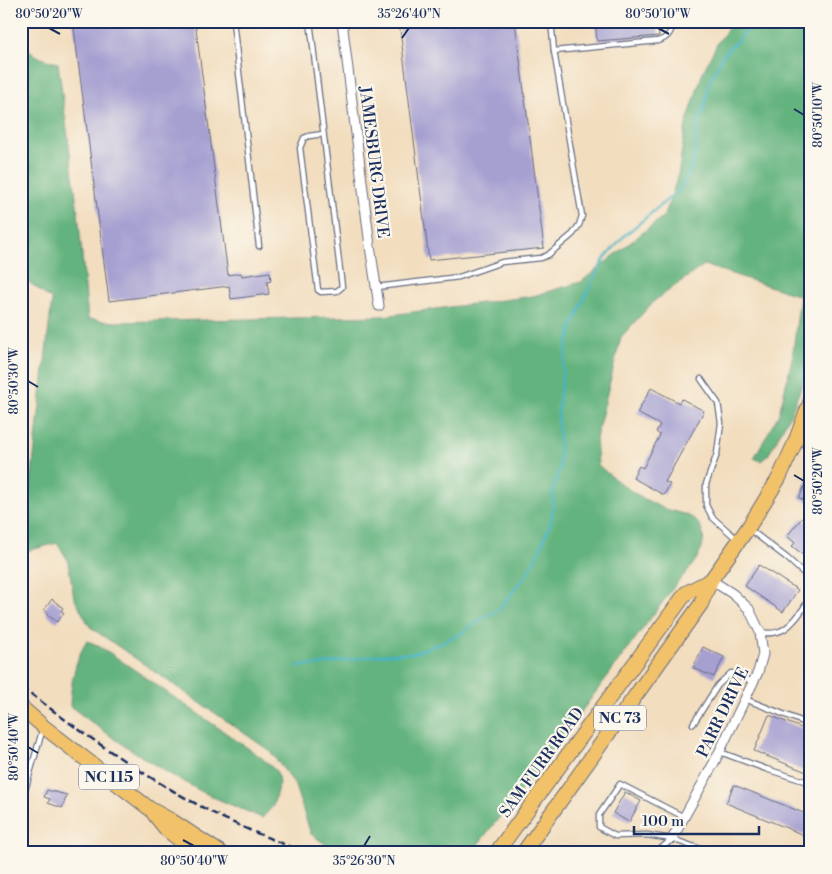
<svg xmlns="http://www.w3.org/2000/svg" width="832" height="874" font-family="'Libre Bodoni',serif">
<style>
.forest{fill:#64b37e;stroke:#40716e}
.lines{fill:none;stroke-linecap:round;stroke-linejoin:round}
.stream{stroke:#45b3c1;stroke-width:2.5}
.building{fill:#a6a0d1}
.service-casing{stroke:#666c80;stroke-width:7}
.minor-casing{stroke:#666c80;stroke-width:11}
.primary-casing{stroke:#666c80;stroke-width:16}
.service{stroke:#fff;stroke-width:4.5}
.minor{stroke:#fff;stroke-width:9}
.primary{stroke:#f2c26a;stroke-width:14}
.rail{stroke:#1b2f5e;stroke-width:2.5;stroke-dasharray:8 4;stroke-linecap:butt}
.ticks{fill:none;stroke:#1b2f5e;stroke-width:2}
.labels{text-anchor:middle;stroke-width:4.5;stroke-linejoin:round;paint-order:stroke}
.shield{fill:#fbf7ec;stroke:#5e6b89;stroke-width:1}
.shield-label{font-size:15px;font-weight:bold;fill:#1b2f5e}
.street-label{font-size:16px;fill:#1b2f5e;stroke:#fbf7ec}
.neatline{fill:none;stroke:#1b2f5e;stroke-width:2}
.ticks-label{font-size:12px;text-anchor:middle;fill:#1b2f5e}
</style>
<rect width="100%" height="100%" fill="#fbf7ec"/>
<filter id="ink" filterUnits="userSpaceOnUse"><feTurbulence type="fractalNoise" baseFrequency=".02" numOctaves="2"/><feDisplacementMap in="SourceGraphic" scale="10" xChannelSelector="R" yChannelSelector="G"/><feConvolveMatrix kernelMatrix="1 2 1 2 8 2 1 2 1" color-interpolation-filters="sRGB"/></filter>
<filter id="wash" filterUnits="userSpaceOnUse"><feTurbulence type="fractalNoise" baseFrequency=".0096" numOctaves="4" result="noise"/><feDisplacementMap in="SourceGraphic" scale="20" xChannelSelector="R" yChannelSelector="G"/><feGaussianBlur stdDeviation="1.12" result="paint"/><feColorMatrix in="noise" values="0 0 0 0 0 0 0 0 0 0 0 0 0 0 0 0 0 1.4 0 .05"/><feComposite in="paint" operator="in"/></filter>
<g filter="url(#wash)">
<rect width="100%" height="100%" fill="#f2ddbe"/>
<g class="forest">
<path d="M805,21l6,27v313l-19,50 -23,43 -8,7 -7,-3 25,-44 13,-55 8,-63 -96,-31 -50,36 -33,36 -25,101 2,27c20,18 36,29 60,41 9,5 29,7 36,13 24,22 -3,48 -18,65l-127,171 -78,98h-122l-21,-7 -17,-12 -17,-51 -24,-32 -180,-124 -16,-29 -6,-38 -11,-17 -34,9 29,-252 -31,-24v-240c5,18 20,23 37,27l20,149 10,107 26,3 269,-6 150,-20 48,-14 84,-67 13,-40 8,-50 17,-53 15,-30 15,-20z"/>
<path d="M87,641l8,3 15,9 152,105 15,14 2,11 -6,23 -11,12c-22,-10 -45,-18 -67,-30 -43,-23 -85,-51 -125,-82 1,-23 4,-45 17,-65z"/>
</g>
<g class="lines">
<polyline class="stream" points="297,666 319,665 379,655 414,653 440,643 460,634 485,617 499,610 519,583 524,579 540,550 551,521 553,508 553,490 560,466 558,414 560,393 564,361 572,327 592,281 605,258 624,236 680,189 689,174 693,162 698,123 705,105 709,83 723,55 747,31 760,21"/>
</g>
<g id="blocks">
<g class="building">
<polygon points="73,21 195,21 228,275 241,273 242,276 270,272 271,281 267,282 269,294 231,299 229,286 109,301"/>
<polygon points="399,21 515,21 544,248 429,260"/>
<polygon points="595,21 657,21 659,36 597,41"/>
<polygon points="651,388 679,403 682,399 704,411 665,482 670,484 664,495 633,478 639,466 643,468 660,435 656,432 660,425 637,413"/>
<polygon points="811,471 811,503 799,498"/>
<polygon points="802,518 811,525 811,561 792,546 795,543 787,536"/>
<polygon points="759,565 798,590 783,612 745,586"/>
<polygon points="52,599 63,608 61,611 64,613 57,622 46,614 48,613 44,610"/>
<polygon points="703,647 724,657 714,677 693,668"/>
<polygon points="769,715 811,732 811,768 809,773 754,751"/>
<polygon points="734,785 811,816 811,838 726,803"/>
<polygon points="47,790 67,795 62,808 48,803 50,799 44,797"/>
<polygon points="625,792 641,801 629,822 613,813"/>
</g>
</g>
</g>
<g filter="url(#ink)">
<use href="#blocks" fill-opacity="0" stroke="#666c80" stroke-width="1"/>
<g class="lines">
<defs>
<g id="service">
<polyline points="233,21 259,246"/>
<polyline points="310,21 342,287 337,291 321,292 318,290 300,148 304,138 309,136 323,134"/>
<path d="M554,51l104,-10c10,-3 13,-8 15,-18"/>
<polyline points="377,287 459,277 502,262 541,258 548,255 573,234 579,225 582,216 554,51 551,21"/>
<polyline points="701,379 718,403 721,423 717,454 706,484 706,505 712,517 738,540"/>
<polyline points="749,529 787,558 811,580"/>
<path d="M760,632c21,5 32,-7 43,-23 3,-5 6,-9 8,-15"/>
<polyline points="745,699 811,725"/>
<polyline points="693,724 718,685 731,673 735,674 753,682"/>
<polyline points="720,752 766,769 811,783"/>
<polyline points="21,804 43,728"/>
<polyline points="684,817 620,784 599,815 599,827 615,836 647,835 672,839 712,853"/>
<polyline points="656,853 672,839"/>
</g>
<g id="minor">
<polyline points="342,21 370,246 379,306"/>
<polyline points="672,839 715,761 758,672 763,654 760,632 749,609 733,594 711,580"/>
</g>
<g id="primary">
<polyline points="21,707 44,727 150,809 172,821 221,853"/>
<polyline points="154,814 166,829 196,853"/>
<polyline points="496,853 686,593 711,580"/>
<polyline points="523,853 701,604 711,580 748,528 779,478 794,445 811,400"/>
</g>
</defs>
<use href="#service" class="service-casing"/>
<use href="#minor" class="minor-casing"/>
<use href="#primary" class="primary-casing"/>
<use href="#service" class="service"/>
<use href="#minor" class="minor"/>
<use href="#primary" class="primary"/>
<path class="rail" d="M21,686c61,48 125,92 194,128 29,15 60,26 90,39"/>
</g>
</g>
<path class="ticks" d="M49,28l11,6M658,28l11,6M402,38l7,-10M794,109l10,6M28,381l10,6M794,475l10,6M28,747l10,6M183,840l11,6M364,846l6,-10"/>
<g class="labels">
<g class="shield">
<rect x="594" y="705.5" width="52" height="25" rx="4"/>
<rect x="79" y="764.5" width="60" height="25" rx="4"/>
</g>
<g class="shield-label">
<text x="620" y="723">NC 73</text>
<text x="109" y="782">NC 115</text>
</g>
<g class="street-label">
<text transform="translate(375 162) rotate(83)" y="6">JAMESBURG DRIVE</text>
<text transform="translate(722 712) rotate(-64)" y="6">PARR DRIVE</text>
<text transform="translate(541 762) rotate(-54)" y="6">SAM FURR ROAD</text>
</g>
</g>
<rect width="832" height="874" fill="none" stroke="#fbf7ec" stroke-width="55"/>
<path d="M634 826v8h125v-8" fill="none" stroke="#1b2f5e" stroke-width="2.5"/>
<text x="642" y="826" font-size="15" fill="#1b2f5e" stroke="#fbf7ec" stroke-width="4" paint-order="stroke">100 m</text>
<rect x="28" y="28" width="776" height="818" class="neatline"/>
<g class="ticks-label">
<text x="49" y="18">80°50'20"W</text>
<text x="409" y="18">35°26'40"N</text>
<text x="658" y="18">80°50'10"W</text>
<text transform="translate(818 115) rotate(-90)" y="4">80°50'10"W</text>
<text transform="translate(14 381) rotate(-90)" y="4">80°50'30"W</text>
<text transform="translate(818 481) rotate(-90)" y="4">80°50'20"W</text>
<text transform="translate(14 747) rotate(-90)" y="4">80°50'40"W</text>
<text x="194" y="865">80°50'40"W</text>
<text x="364" y="865">35°26'30"N</text>
</g>
</svg>
